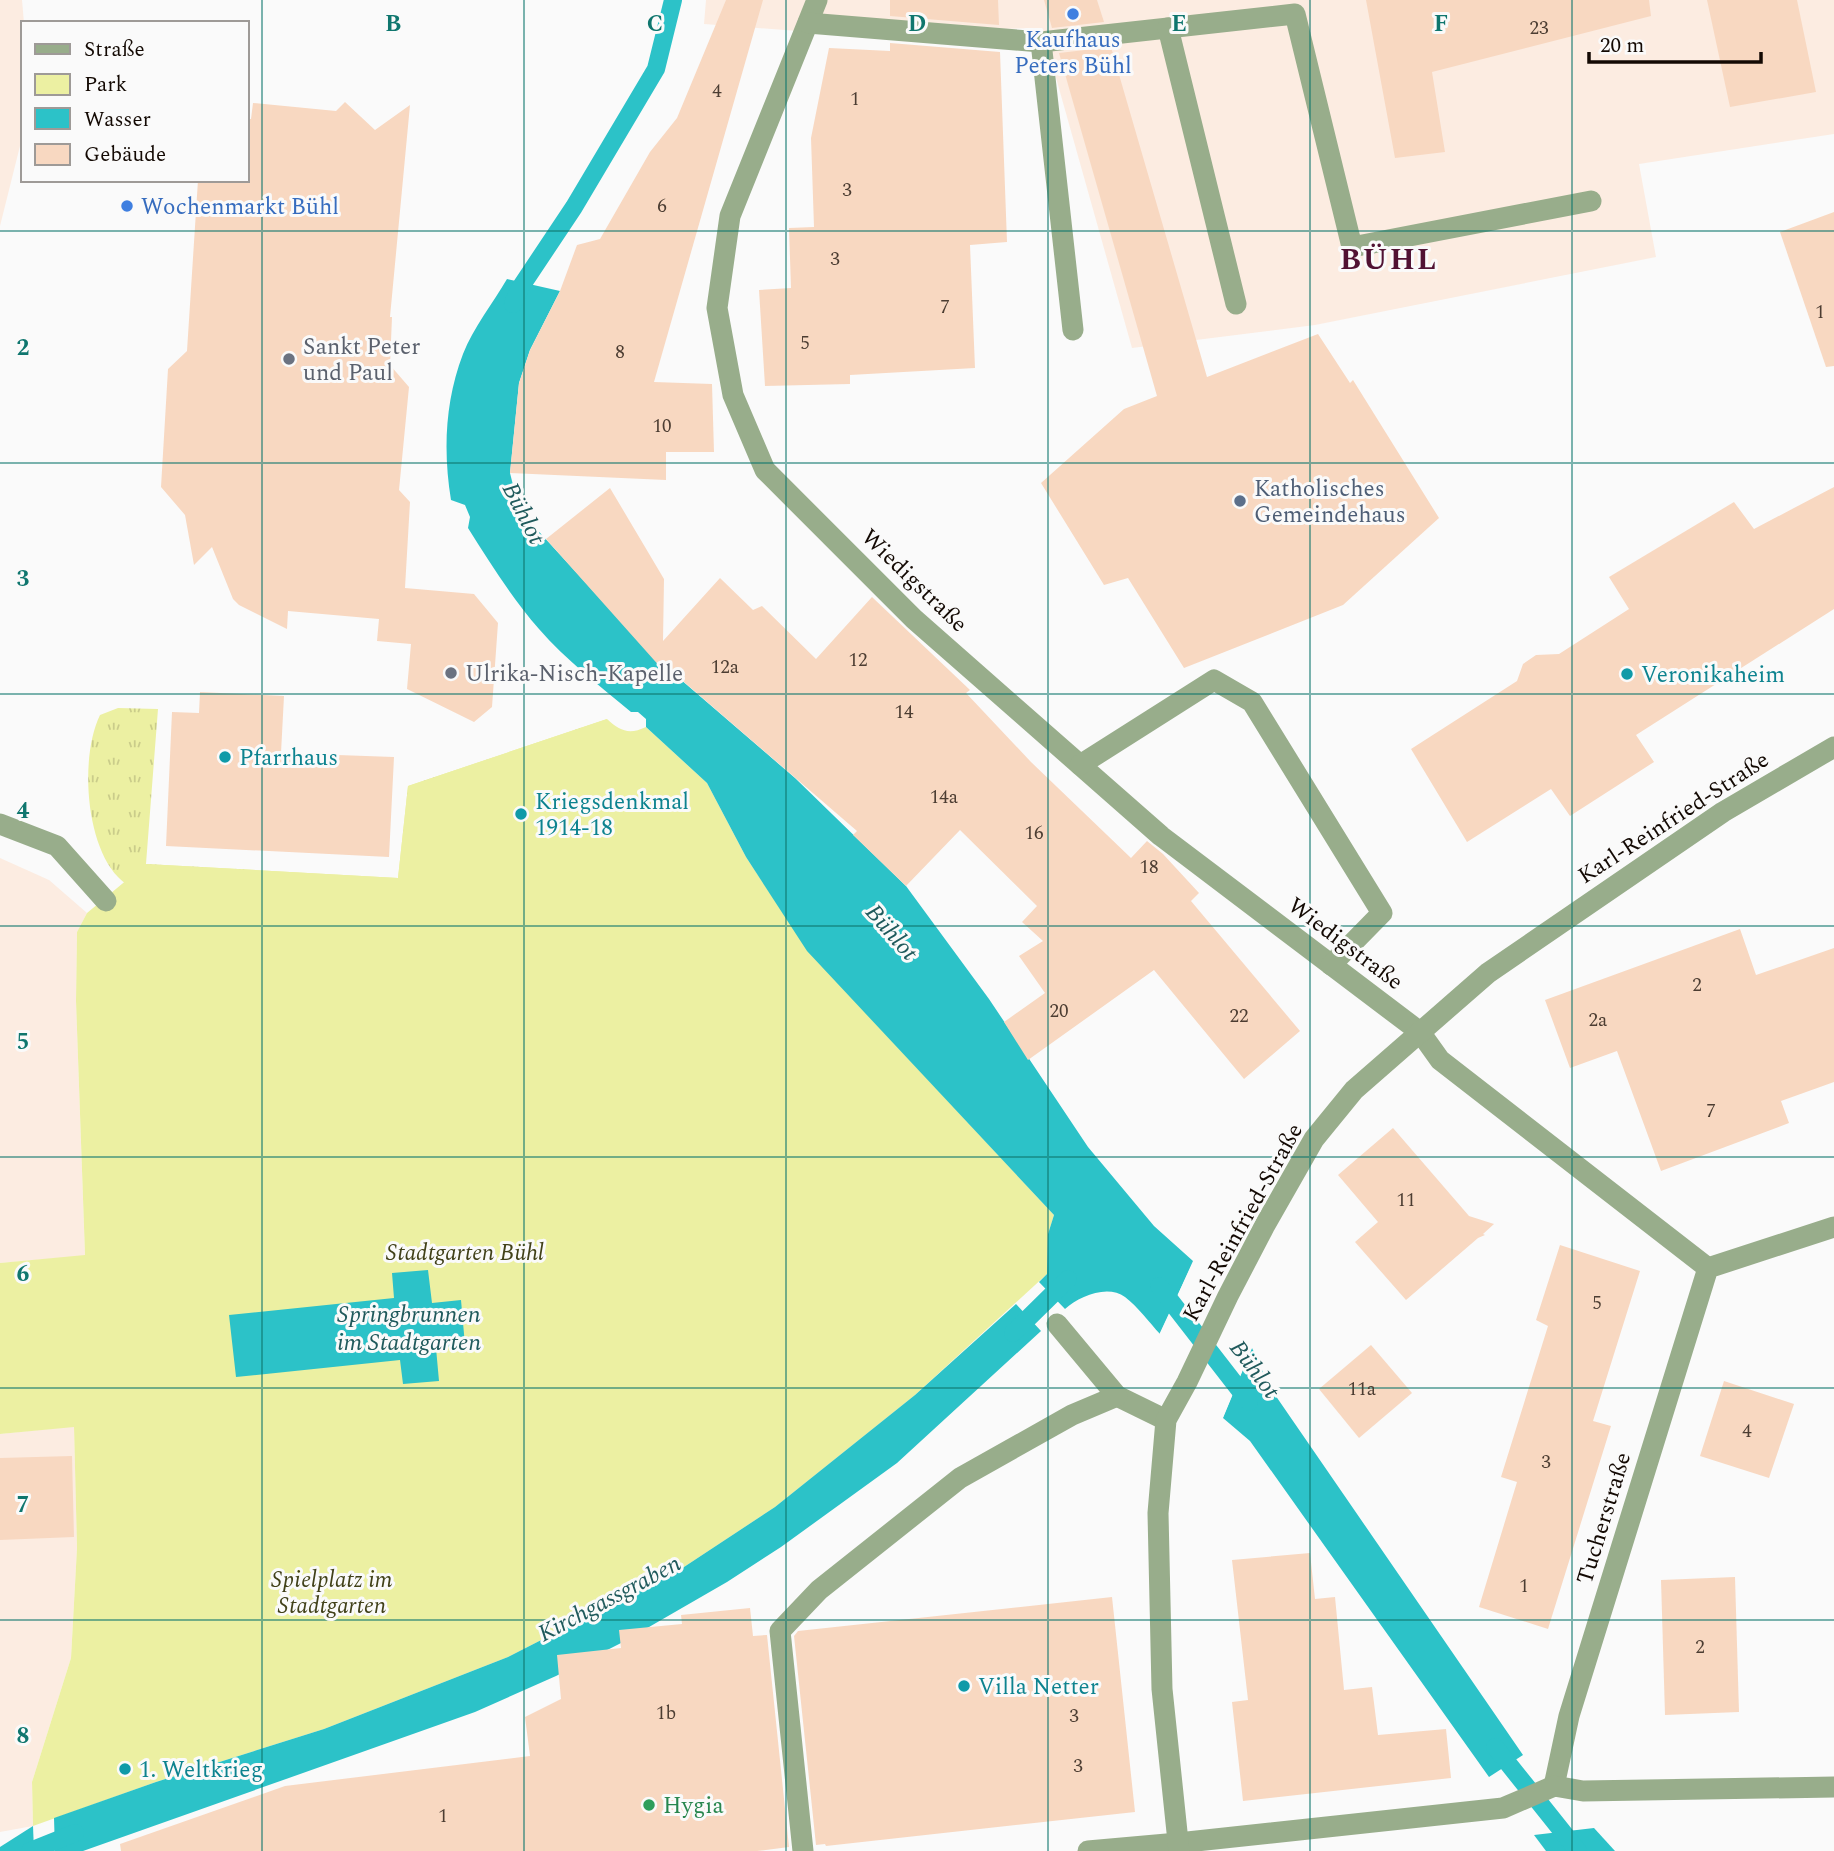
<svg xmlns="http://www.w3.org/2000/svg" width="1834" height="1851" font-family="Spectral,serif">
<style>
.built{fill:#fcece1}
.grass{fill:url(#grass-tufts)}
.park{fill:#ecf0a2}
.water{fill:#2cc2c8}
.pier{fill:#fafafa}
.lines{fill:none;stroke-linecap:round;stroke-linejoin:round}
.stream{stroke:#2cc2c8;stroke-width:18}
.building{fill:#f8d8c1}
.minor{stroke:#98ad8b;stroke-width:21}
.grid{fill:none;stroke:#0f766e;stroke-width:2;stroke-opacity:0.55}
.shop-dot{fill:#3f7fe0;stroke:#fafafa;stroke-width:2.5}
.worship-dot{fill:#6b7280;stroke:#fafafa;stroke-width:2.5}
.service-dot{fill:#5c6f8a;stroke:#fafafa;stroke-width:2.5}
.culture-dot{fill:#0f9aa8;stroke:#fafafa;stroke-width:2.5}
.leisure-dot{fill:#2e9e5b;stroke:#fafafa;stroke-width:2.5}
.labels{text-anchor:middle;stroke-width:6;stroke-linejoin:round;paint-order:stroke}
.number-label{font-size:19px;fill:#4c3d32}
.shop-label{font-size:23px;fill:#366cbe;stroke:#fafafa}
.worship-label{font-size:23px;fill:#5b616d;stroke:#fafafa;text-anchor:start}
.service-label{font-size:23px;fill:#4e5e75;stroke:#fafafa;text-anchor:start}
.street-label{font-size:23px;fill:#130903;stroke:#fafafa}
.culture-label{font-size:23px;fill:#0d838f;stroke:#fafafa;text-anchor:start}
.park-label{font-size:23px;font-style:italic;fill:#414119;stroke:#fafafa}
.leisure-label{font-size:23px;fill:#27864d;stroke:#fafafa;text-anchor:start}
.water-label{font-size:24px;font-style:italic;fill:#205a5c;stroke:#fafafa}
.district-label{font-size:30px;font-weight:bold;letter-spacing:2px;fill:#511233;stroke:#fafafa}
.grid-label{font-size:23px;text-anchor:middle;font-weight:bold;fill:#0f766e;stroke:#fafafa;stroke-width:6;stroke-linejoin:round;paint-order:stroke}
</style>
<defs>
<pattern id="grass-tufts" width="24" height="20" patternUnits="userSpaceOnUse" patternTransform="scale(1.75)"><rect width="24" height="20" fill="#ecf0a2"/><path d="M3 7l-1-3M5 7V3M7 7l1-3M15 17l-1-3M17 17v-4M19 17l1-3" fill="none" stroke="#cacc8a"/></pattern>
</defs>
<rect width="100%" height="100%" fill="#fafafa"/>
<g class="built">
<polygon points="0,0 22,0 24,23 23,134 0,226"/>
<polygon points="706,0 1834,0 1834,134 1639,164 1656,257 1315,325 1132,348 1042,28 824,33 704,24"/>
<polygon points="0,858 49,880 87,913 77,932 76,1001 85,1256 0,1263"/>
<polygon points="74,1426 77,1548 71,1658 32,1782 33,1826 0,1832 0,1434"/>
</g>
<path class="grass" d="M118,708l40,1 -12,155 252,14 10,-92 199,-67 -82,156 -380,21c-8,-6 -20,-11 -27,-19 -33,-34 -38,-121 -18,-162z"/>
<path class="park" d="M607,719c13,12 22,16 39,8l61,56 39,74 62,94 246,264 -6,19 -1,40 -132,121 -140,112 -91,60 -176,90 -184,72 -168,53 -123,44 -1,-44 39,-124 6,-110 -3,-121 -74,7v-171l85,-8 -9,-254 1,-69 10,-19 59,-49 252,14 10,-92z"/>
<g class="water">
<path d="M507,279l53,12 -30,59 -11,33 -9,90 4,16 17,34 120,131 144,124 111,108 83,113 99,148 66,79 39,35 -33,73c-11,-12 -22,-27 -35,-37 -17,-13 -46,-1 -60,12l-26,-27 8,-8 1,-40 6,-19 -247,-264 -61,-94 -39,-74 -61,-56v-8l-8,-7h-7c-31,-26 -65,-52 -92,-83 -27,-31 -49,-66 -71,-101l2,-11 -5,-12 -14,-5c-8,-49 -6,-99 12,-146 10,-26 30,-51 44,-75z"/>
<polygon points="428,1270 432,1303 461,1300 465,1345 436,1348 439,1381 403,1384 400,1360 236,1377 229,1315 394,1298 392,1273"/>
<polygon points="1016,1304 1041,1331 897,1463 781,1547 727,1582 623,1642 556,1676 475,1712 83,1851 55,1851 54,1818 156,1782 324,1729 508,1657 684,1567 775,1507 915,1395"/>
<polygon points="1252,1348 1271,1389 1523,1755 1489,1777 1250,1441 1223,1418"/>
<polygon points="33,1826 34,1851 0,1851 0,1847"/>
<polygon points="1594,1828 1615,1851 1546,1851 1534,1835"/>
</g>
<g class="pier">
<polygon points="1195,1258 1196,1263 1180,1299 1163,1335 1158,1337"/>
<polygon points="1251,1345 1253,1345 1221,1422 1219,1418 1233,1382"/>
</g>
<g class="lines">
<g class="stream">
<polyline points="513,304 520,288 574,207 656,69 673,0"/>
<polyline points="1159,1286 1249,1402"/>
<polyline points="1013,1333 1068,1279"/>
<polyline points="1495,1747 1578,1851"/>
<polyline points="30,1851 75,1833"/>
</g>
</g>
<g class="building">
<polygon points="726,0 763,0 654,382 712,384 714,452 666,452 666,480 510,473 519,383 530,350 560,291 577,245 600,239 650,152 677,118"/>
<polygon points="890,0 998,0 999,25 890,16"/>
<polygon points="1044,0 1097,0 1104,22 1052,28"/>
<polygon points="1366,0 1649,0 1651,16 1432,72 1445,152 1395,158"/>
<polygon points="1707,0 1797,0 1816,92 1730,107"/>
<polygon points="890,43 1000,52 1007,242 970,245 975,368 850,375 850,384 765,386 759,290 791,288 789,228 814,227 811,138 829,48 890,51"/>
<polygon points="1111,47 1207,377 1318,334 1350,383 1353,380 1439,518 1343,605 1184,668 1128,578 1104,585 1041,483 1124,409 1157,396 1059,53"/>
<polygon points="345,102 375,130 410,105 390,317 392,317 390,365 409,387 399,490 410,502 405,588 474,594 498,623 492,707 474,722 407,689 411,644 377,641 379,619 288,611 287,629 239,605 233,599 212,547 194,565 185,515 161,487 168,369 187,351 198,180 247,180 247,119 251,119 253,103 336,111"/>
<polygon points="1834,212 1834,366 1826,367 1780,232"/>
<polygon points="1834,487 1834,609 1636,735 1654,762 1570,816 1551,789 1467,842 1411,749 1517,681 1523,664 1536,655 1559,654 1629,609 1609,577 1734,502 1754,529"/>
<polygon points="610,488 664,579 663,641 720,578 753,610 762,606 816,659 872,597 970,690 966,693 1031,762 1131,858 1147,841 1163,854 1199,893 1191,901 1300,1031 1244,1079 1154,970 1028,1060 1004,1022 1045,993 1019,956 1043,941 1022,922 1037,906 960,830 906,886 853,835 857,831 662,663 662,669 546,539"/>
<polygon points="200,692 284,696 281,753 394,757 389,857 166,846 172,712 199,713"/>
<polygon points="1740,929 1756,975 1834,948 1834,1082 1781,1101 1789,1123 1661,1171 1617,1051 1570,1068 1545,1000"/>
<polygon points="1393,1128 1469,1216 1494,1224 1483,1234 1485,1235 1478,1238 1406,1300 1355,1242 1378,1222 1338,1175"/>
<polygon points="1560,1245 1640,1271 1593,1421 1611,1426 1548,1629 1479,1607 1517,1482 1501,1477 1548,1326 1536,1320"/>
<polygon points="1371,1345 1412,1393 1359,1438 1319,1389"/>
<polygon points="1724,1381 1794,1404 1769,1478 1700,1456"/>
<polygon points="72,1456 74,1537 0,1540 0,1458"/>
<polygon points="1310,1553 1315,1599 1335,1597 1344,1690 1372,1687 1378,1735 1446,1729 1451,1778 1243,1801 1232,1702 1248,1700 1232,1560"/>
<polygon points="1735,1577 1739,1712 1665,1715 1661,1580"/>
<polygon points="1112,1597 1135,1812 826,1846 825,1844 816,1845 794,1636 798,1631"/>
<polygon points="750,1608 753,1636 767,1635 789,1847 757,1851 121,1851 120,1844 285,1786 530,1756 525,1717 561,1699 557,1655 621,1648 619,1630 682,1624 681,1615"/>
</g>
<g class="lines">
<g class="minor">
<polyline points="817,0 730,216 717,308 733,395 765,470 914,619 1161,836 1420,1032 1440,1060 1708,1268"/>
<polyline points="808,23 1041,42 1295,14 1352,247 1591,201"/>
<polyline points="1168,28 1236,304"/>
<polyline points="1041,42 1073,330"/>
<polyline points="1080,765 1214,680 1252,702 1382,913 1331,965"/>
<polyline points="0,824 57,846 106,901"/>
<polyline points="1057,1324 1117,1396 1166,1420"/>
<polyline points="1554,1786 1569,1716 1708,1268 1834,1227"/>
<polyline points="803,1851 780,1631 819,1590 960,1478 1072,1415 1117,1396"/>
<polyline points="1088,1851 1178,1843 1503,1808 1554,1786 1583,1791 1834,1787"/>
<polyline points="1179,1851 1162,1689 1158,1513 1166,1420 1187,1382 1228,1296 1265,1225 1314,1139 1354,1090 1488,973 1723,812 1834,747"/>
</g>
</g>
<path class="grid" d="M262,0v1851M524,0v1851M786,0v1851M1048,0v1851M1310,0v1851M1572,0v1851M0,231h1834M0,463h1834M0,694h1834M0,926h1834M0,1157h1834M0,1388h1834M0,1620h1834"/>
<g class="shop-dot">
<circle cx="1073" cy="14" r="7"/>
<circle cx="127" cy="206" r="7"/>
</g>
<g class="worship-dot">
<circle cx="289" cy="359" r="7"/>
<circle cx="451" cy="673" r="7"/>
</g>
<circle class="service-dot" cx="1240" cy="501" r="7"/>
<g class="culture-dot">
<circle cx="1627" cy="674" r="7"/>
<circle cx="225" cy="757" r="7"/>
<circle cx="521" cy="814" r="7"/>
<circle cx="964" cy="1686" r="7"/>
<circle cx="125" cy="1769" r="7"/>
</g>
<circle class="leisure-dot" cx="649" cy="1805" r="7"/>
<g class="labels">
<g class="number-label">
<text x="1539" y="34">23</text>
<text x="717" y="97">4</text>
<text x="855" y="105">1</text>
<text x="847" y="196">3</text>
<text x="662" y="212">6</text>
<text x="835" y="265">3</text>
<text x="945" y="313">7</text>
<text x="1820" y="318">1</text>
<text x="805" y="349">5</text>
<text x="620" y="358">8</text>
<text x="662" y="432">10</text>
<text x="858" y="666">12</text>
<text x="725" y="673">12a</text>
<text x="904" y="718">14</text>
<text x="944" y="803">14a</text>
<text x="1034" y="839">16</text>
<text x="1149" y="873">18</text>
<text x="1697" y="991">2</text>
<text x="1059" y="1017">20</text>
<text x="1239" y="1022">22</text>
<text x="1598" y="1026">2a</text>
<text x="1711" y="1117">7</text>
<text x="1406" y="1206">11</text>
<text x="1597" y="1309">5</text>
<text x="1362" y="1395">11a</text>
<text x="1747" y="1437">4</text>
<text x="1546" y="1468">3</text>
<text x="1524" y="1592">1</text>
<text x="1700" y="1653">2</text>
<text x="666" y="1719">1b</text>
<text x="1074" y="1722">3</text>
<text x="1078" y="1772">3</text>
<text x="443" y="1822">1</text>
</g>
<g class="shop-label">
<text x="1073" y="47">Kaufhaus<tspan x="1073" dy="26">Peters Bühl</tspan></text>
<text x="141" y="214" text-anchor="start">Wochenmarkt Bühl</text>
</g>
<g class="worship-label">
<text x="303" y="354">Sankt Peter<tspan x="303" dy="26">und Paul</tspan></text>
<text x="465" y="681">Ulrika-Nisch-Kapelle</text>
</g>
<g class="service-label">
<text x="1254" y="496">Katholisches<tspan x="1254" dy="26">Gemeindehaus</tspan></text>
</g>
<g class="street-label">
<text transform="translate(915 580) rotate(44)" y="8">Wiedigstraße</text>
<text transform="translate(1673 817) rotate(-33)" y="8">Karl-Reinfried-Straße</text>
<text transform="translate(1346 943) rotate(37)" y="8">Wiedigstraße</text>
<text transform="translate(1242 1222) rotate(-61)" y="8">Karl-Reinfried-Straße</text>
<text transform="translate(1603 1518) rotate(-73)" y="8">Tucherstraße</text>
</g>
<g class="culture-label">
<text x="1641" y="682">Veronikaheim</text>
<text x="239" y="765">Pfarrhaus</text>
<text x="535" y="809">Kriegsdenkmal<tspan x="535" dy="26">1914-18</tspan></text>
<text x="978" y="1694">Villa Netter</text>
<text x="139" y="1777">1. Weltkrieg</text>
</g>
<g class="park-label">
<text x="465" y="1260">Stadtgarten Bühl</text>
<text x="332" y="1587">Spielplatz im<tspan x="332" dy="26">Stadtgarten</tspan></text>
</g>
<g class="leisure-label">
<text x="663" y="1813">Hygia</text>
</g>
<g class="water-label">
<text transform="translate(524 513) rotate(63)" y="8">Bühlot</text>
<text transform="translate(892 932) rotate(49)" y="8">Bühlot</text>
<text x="409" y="1322">Springbrunnen<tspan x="409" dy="28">im Stadtgarten</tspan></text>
<text transform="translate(1255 1369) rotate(53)" y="8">Bühlot</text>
<text transform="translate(609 1598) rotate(-28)" y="8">Kirchgassgraben</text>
</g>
<g class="district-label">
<text x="1389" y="269">BÜHL</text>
</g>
</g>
<g class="grid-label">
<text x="393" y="31">B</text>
<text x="655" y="31">C</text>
<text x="917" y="31">D</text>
<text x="1179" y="31">E</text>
<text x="1441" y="31">F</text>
<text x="23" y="355">2</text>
<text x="23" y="586">3</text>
<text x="23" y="818">4</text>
<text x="23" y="1049">5</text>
<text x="23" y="1281">6</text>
<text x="23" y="1512">7</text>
<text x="23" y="1743">8</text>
</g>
<rect x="21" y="21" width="228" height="161" fill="#fafafa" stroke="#9e9a97" stroke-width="2"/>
<rect x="35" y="44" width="35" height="10" fill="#98ad8b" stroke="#9e9a97" stroke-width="2"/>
<text x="84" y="56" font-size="21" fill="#130903">Straße</text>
<rect x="35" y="74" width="35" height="21" fill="#ecf0a2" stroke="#9e9a97" stroke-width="2"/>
<text x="84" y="91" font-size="21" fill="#130903">Park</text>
<rect x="35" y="108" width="35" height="21" fill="#2cc2c8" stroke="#9e9a97" stroke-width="2"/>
<text x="84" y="126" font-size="21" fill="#130903">Wasser</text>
<rect x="35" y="144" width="35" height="21" fill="#f8d8c1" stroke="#9e9a97" stroke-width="2"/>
<text x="84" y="161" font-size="21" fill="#130903">Gebäude</text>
<path d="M1589 52v10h172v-10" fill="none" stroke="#130903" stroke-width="3.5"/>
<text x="1600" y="52" font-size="21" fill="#130903" stroke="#fafafa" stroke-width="5" paint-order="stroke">20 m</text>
</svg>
